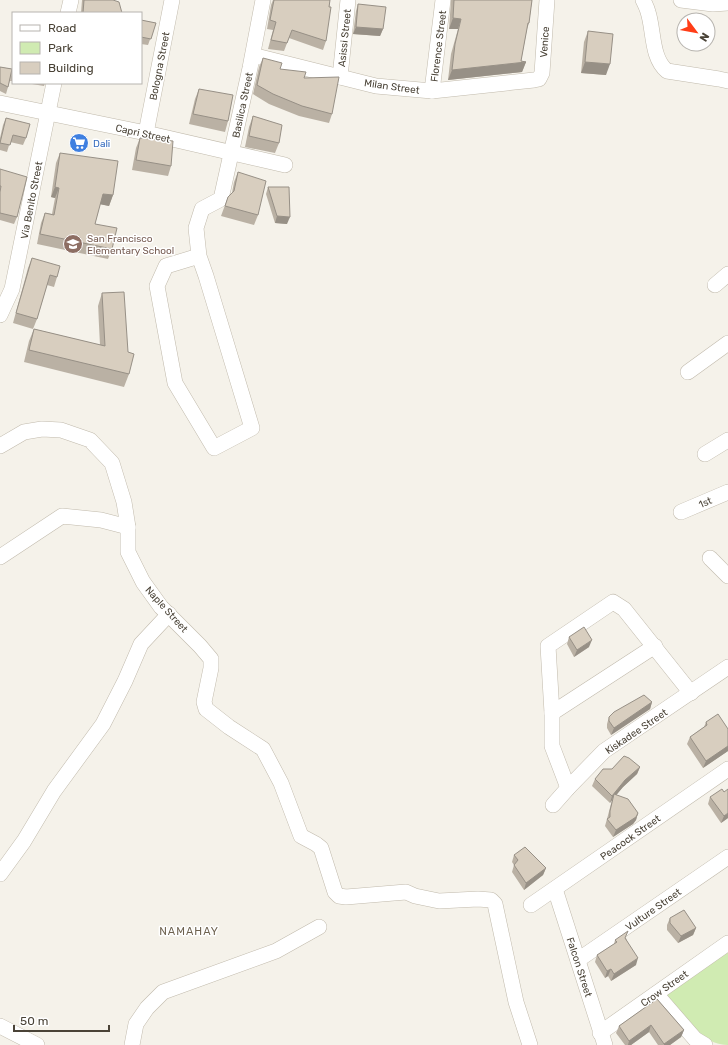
<svg xmlns="http://www.w3.org/2000/svg" width="728" height="1045" font-family="Rubik,sans-serif">
<style>
.green{fill:#d0ebb2}
.lines{fill:none;stroke-linecap:round;stroke-linejoin:round}
.minor-casing{stroke:#c1baac;stroke-width:16}
.minor{stroke:#fff;stroke-width:15}
.wall{fill:#bab1a4}
.shaded-wall{fill:#979086}
.building{fill:#d8cebf;stroke:#979086}
.labels{text-anchor:middle;stroke-width:3;stroke-linejoin:round;paint-order:stroke}
.street-label{font-size:10px;fill:#4a4337;stroke:#fff}
.shop-label{font-size:10px;fill:#366cbe;stroke:#fff;text-anchor:start}
.education-label{font-size:10px;fill:#785e54;stroke:#fff;text-anchor:start}
.neighbourhood-label{font-size:11px;letter-spacing:1px;fill:#6d614e;stroke:#fff}
</style>
<rect width="100%" height="100%" fill="#f5f2ea"/>
<path class="green" d="M728,951v94c-28,0 -46,-30 -62,-50z"/>
<g class="lines">
<defs>
<g id="minor">
<path d="M643,0c2,4 4,8 5,12 6,18 3,46 19,59l52,8 9,2"/>
<polyline points="681,0 713,4 728,3"/>
<polyline points="68,13 71,0"/>
<polyline points="256,56 376,86 432,91 534,80 539,79 542,73 547,0"/>
<polyline points="340,77 348,0"/>
<polyline points="432,91 443,0"/>
<polyline points="0,103 146,133 285,165"/>
<polyline points="146,133 172,0"/>
<polyline points="199,256 166,266 157,286 175,383 214,448 252,428 206,276 199,256 196,228 202,209 221,199 250,68 263,0"/>
<polyline points="715,285 728,274"/>
<polyline points="0,315 12,289 54,83"/>
<polyline points="688,372 728,343"/>
<polyline points="0,446 24,432 42,429 61,430 90,440 112,463 124,502 128,527 128,552 143,582 161,607 200,646 211,659 211,668 204,702 206,709 229,727 263,749 281,783 301,836 316,844 321,848 335,892 339,896 346,897 406,892 415,896 439,901 478,899 491,900 495,904 516,1002 530,1045"/>
<polyline points="705,454 728,440"/>
<polyline points="681,512 728,492"/>
<polyline points="0,557 62,516 101,520 128,527"/>
<polyline points="710,558 728,576"/>
<polyline points="552,713 655,646"/>
<polyline points="568,788 552,746 552,713 548,646 613,602 624,609 691,693"/>
<polyline points="553,805 568,788 604,751 728,667"/>
<polyline points="0,874 24,841 54,791 103,724 125,681 141,644 169,614"/>
<polyline points="555,889 605,1045"/>
<polyline points="531,905 728,769"/>
<polyline points="578,960 728,857"/>
<polyline points="656,994 695,1039 705,1045"/>
<polyline points="0,1026 37,1045"/>
<polyline points="600,1033 728,943"/>
<polyline points="132,1045 136,1024 147,1008 163,992 276,951 319,927"/>
</g>
</defs>
<use href="#minor" class="minor-casing"/>
<use href="#minor" class="minor"/>
</g>
<g class="wall">
<polygon points="82,0 113,0 122,13 81,13"/>
<polygon points="273,0 330,0 326,41 323,50 289,38 284,51 268,49 273,30 267,29 271,5"/>
<polygon points="451,0 532,0 529,23 527,29 521,61 526,62 522,72 448,80 451,54 458,29 449,29"/>
<polygon points="358,4 383,29 380,36 353,34 356,11"/>
<polygon points="141,20 156,23 148,45 141,44"/>
<polygon points="588,31 606,75 581,73 584,42"/>
<polygon points="263,58 280,69 332,114 329,123 299,116 269,104 253,94 259,67"/>
<polygon points="13,62 13,81 10,81 12,72 8,87 6,94 0,91 0,67 12,69"/>
<polygon points="26,83 45,83 44,86"/>
<polygon points="199,89 228,121 225,132 189,124 195,99"/>
<polygon points="253,116 279,143 275,153 245,147 249,127"/>
<polygon points="6,118 26,138 23,145 10,142 7,152 0,150 0,138 3,125"/>
<polygon points="140,138 171,166 168,176 132,170 136,148"/>
<polygon points="60,153 113,195 109,206 100,204 95,224 112,249 108,259 37,244 41,223 45,213 52,214 55,198 51,197 56,163"/>
<polygon points="0,169 17,217 14,224 0,220"/>
<polygon points="238,172 258,215 254,225 221,216 228,197 232,193 234,182"/>
<polygon points="268,187 287,224 275,223 266,194"/>
<polygon points="32,258 57,277 54,287 47,285 37,319 33,329 13,323 28,268"/>
<polygon points="102,293 129,374 124,387 24,362 29,341 34,329 100,345 98,306"/>
<polygon points="569,637 589,647 574,657 567,644"/>
<polygon points="652,702 650,709 611,735 607,728 607,724 609,717"/>
<polygon points="706,722 728,729 728,751 703,768 687,744 690,737 704,727"/>
<polygon points="640,767 637,774 623,787 616,795 638,813 636,820 633,824 613,837 605,826 607,819 612,800 610,803 592,786 595,779"/>
<polygon points="710,797 728,818 721,823 708,804"/>
<polygon points="514,855 546,868 543,875 524,890 512,872 514,865 512,862"/>
<polygon points="670,918 696,928 693,935 678,943 667,930 667,925"/>
<polygon points="626,938 636,965 611,981 608,976 605,978 595,962 597,955 614,944 615,940"/>
<polygon points="657,999 684,1030 681,1037 670,1045 658,1045 649,1032 631,1045 625,1045 616,1033 619,1026"/>
</g>
<g class="shaded-wall">
<polygon points="453,18 461,19 458,29 449,29"/>
<polygon points="356,27 383,29 380,36 353,34"/>
<polygon points="526,62 522,72 448,80 452,70"/>
<polygon points="585,62 610,64 606,75 581,73"/>
<polygon points="55,187 59,188 55,198 51,197"/>
<polygon points="103,194 113,195 109,206 99,204"/>
<polygon points="277,216 290,217 287,224 275,223"/>
<polygon points="592,640 589,647 574,657 577,650"/>
<polygon points="652,702 650,709 611,735 614,728"/>
<polygon points="728,740 728,751 703,768 706,761"/>
<polygon points="640,767 637,774 623,787 613,799 614,794 612,800 610,803 612,796 625,780"/>
<polygon points="638,813 636,820 633,824 613,837 616,830"/>
<polygon points="728,813 728,818 721,823 724,816"/>
<polygon points="546,868 543,875 524,890 526,883"/>
<polygon points="696,928 693,935 678,943 681,936"/>
<polygon points="638,958 636,965 611,981 614,974"/>
<polygon points="611,969 608,976 605,978 607,971"/>
<polygon points="651,1025 649,1032 631,1045 628,1045 629,1041"/>
<polygon points="684,1030 681,1037 670,1045 664,1045 664,1044"/>
</g>
<g class="building">
<polygon points="84,0 113,0 119,2 122,13 83,13"/>
<polygon points="274,0 330,0 329,7 331,7 326,41 292,30 287,43 271,40 276,22 270,20"/>
<polygon points="454,0 532,0 529,23 528,23 521,61 526,62 452,70 455,44 461,19 453,18"/>
<polygon points="358,4 386,7 383,29 356,27"/>
<polygon points="141,20 156,23 151,39 141,37"/>
<polygon points="588,31 613,34 610,64 585,62"/>
<polygon points="263,58 282,63 280,69 306,72 304,78 339,77 332,114 302,106 273,94 257,85"/>
<polygon points="0,67 12,69 8,87 0,83"/>
<polygon points="199,89 233,95 228,121 193,114"/>
<polygon points="253,116 282,125 279,143 249,136"/>
<polygon points="6,118 30,124 26,138 13,135 10,145 0,143"/>
<polygon points="140,138 173,141 171,166 136,160"/>
<polygon points="60,153 118,161 113,195 103,194 95,224 117,228 112,249 40,234 45,213 54,215 59,188 55,187"/>
<polygon points="0,169 27,177 17,217 0,213 0,192 1,186 0,186"/>
<polygon points="238,172 266,181 258,215 225,206 228,197 234,191"/>
<polygon points="268,187 289,187 290,217 277,216"/>
<polygon points="32,258 60,266 57,277 50,275 37,319 16,313"/>
<polygon points="124,292 128,352 134,354 129,374 29,350 34,329 105,346 102,293"/>
<polygon points="584,627 592,640 577,650 569,637"/>
<polygon points="644,695 652,702 614,728 609,721 609,717 614,712"/>
<polygon points="718,714 728,729 728,746 706,761 690,737 707,725 706,722"/>
<polygon points="624,756 629,758 640,767 625,780 612,796 595,779 603,769 612,769"/>
<polygon points="722,789 724,792 728,789 728,813 724,816 710,797"/>
<polygon points="614,794 628,799 638,813 636,817 616,830 607,819 610,817 610,811"/>
<polygon points="525,847 546,868 526,883 514,865 518,860 514,855"/>
<polygon points="684,910 696,928 681,936 670,923 670,918"/>
<polygon points="628,931 625,938 638,958 614,974 611,969 607,971 597,955 617,942 615,940"/>
<polygon points="657,999 684,1030 664,1044 651,1025 629,1041 619,1026"/>
</g>
<defs>
<symbol id="supermarket-disc" viewBox="-11 -11 22 22"><circle r="9.5" fill="#3f7fe0" stroke="#fff"/><path d="M-6-5.5h2.5l.6 2H6L4.5 2H-2.5L-4.4-4H-6ZM-1.5 3.2a1.3 1.3 0 1 0 .1 0ZM3 3.2a1.3 1.3 0 1 0 .1 0Z" fill="#fff"/></symbol>
<symbol id="school-disc" viewBox="-11 -11 22 22"><circle r="9.5" fill="#8d6e63" stroke="#fff"/><path d="M0-5L7-2L0 1L-7-2ZM-4 1L0 2.5L4 1V4Q0 6-4 4Z" fill="#fff"/></symbol>
</defs>
<g fill-rule="evenodd">
<use href="#supermarket-disc" x="68" y="132" width="22" height="22"/>
<use href="#school-disc" x="62" y="233" width="22" height="22"/>
</g>
<g class="labels">
<g class="street-label">
<text transform="translate(344 38) rotate(-84)" y="4">Asissi Street</text>
<text transform="translate(544 42) rotate(-86)" y="4">Venice</text>
<text transform="translate(438 46) rotate(-83)" y="4">Florence Street</text>
<text transform="translate(159 66) rotate(-79)" y="4">Bologna Street</text>
<text transform="translate(392 86) rotate(8)" y="4">Milan Street</text>
<text transform="translate(242 105) rotate(-78)" y="4">Basilica Street</text>
<text transform="translate(143 133) rotate(12)" y="4">Capri Street</text>
<text transform="translate(31 200) rotate(-79)" y="4">Via Benito Street</text>
<text transform="translate(705 502) rotate(-23)" y="4">1st</text>
<text transform="translate(167 609) rotate(48)" y="4">Naple Street</text>
<text transform="translate(636 731) rotate(-34)" y="4">Kiskadee Street</text>
<text transform="translate(630 837) rotate(-35)" y="4">Peacock Street</text>
<text transform="translate(653 909) rotate(-35)" y="4">Vulture Street</text>
<text transform="translate(580 967) rotate(72)" y="4">Falcon Street</text>
<text transform="translate(664 988) rotate(-35)" y="4">Crow Street</text>
</g>
<g class="shop-label">
<text x="93" y="147">Dali</text>
</g>
<g class="education-label">
<text x="87" y="242">San Francisco<tspan x="87" dy="12">Elementary School</tspan></text>
</g>
<g class="neighbourhood-label">
<text x="189" y="935">NAMAHAY</text>
</g>
</g>
<rect x="12" y="12" width="130" height="72" fill="#ffffff" stroke="#b7b4af"/>
<rect x="20" y="25" width="20" height="6" fill="#ffffff" stroke="#b7b4af"/>
<text x="48" y="32" font-size="12" fill="#4a4337">Road</text>
<rect x="20" y="42" width="20" height="12" fill="#d0ebb2" stroke="#b7b4af"/>
<text x="48" y="52" font-size="12" fill="#4a4337">Park</text>
<rect x="20" y="62" width="20" height="12" fill="#d8cebf" stroke="#b7b4af"/>
<text x="48" y="72" font-size="12" fill="#4a4337">Building</text>
<g transform="translate(696 32) rotate(122)"><circle r="19" fill="#ffffff" stroke="#b7b4af"/>
<path d="M0-3L7 15L0 10L-7 15Z" fill="#ff3d17"/>
<text y="-6" font-size="11" font-weight="bold" text-anchor="middle" fill="#4a4337">N</text>
</g>
<path d="M14 1025v6h95v-6" fill="none" stroke="#4a4337" stroke-width="2"/>
<text x="20" y="1025" font-size="12" fill="#4a4337" stroke="#ffffff" stroke-width="3" paint-order="stroke">50 m</text>
</svg>
